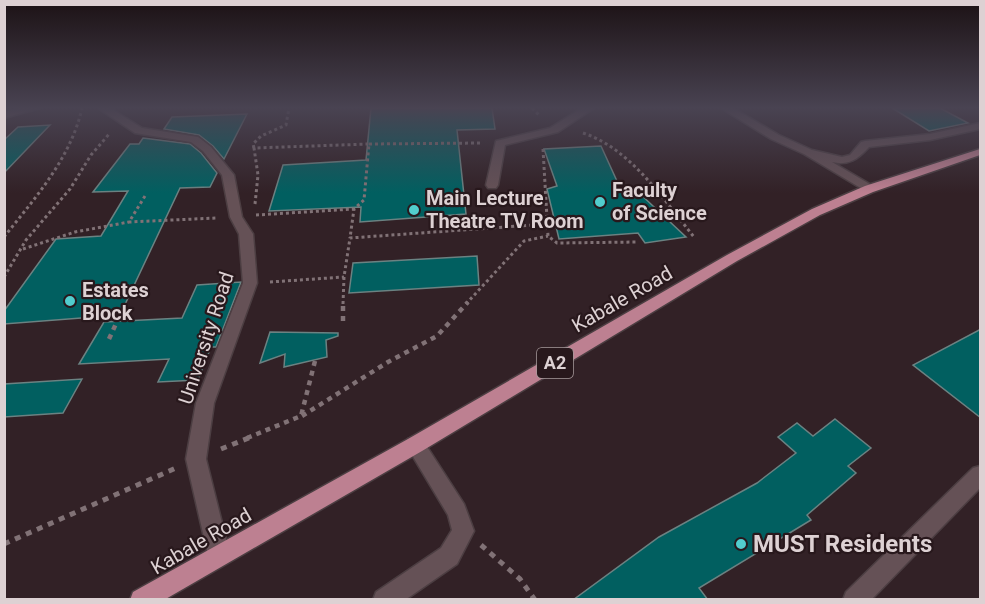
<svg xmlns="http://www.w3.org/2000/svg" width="985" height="604" font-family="Roboto,sans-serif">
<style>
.building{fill:#015f60;stroke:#6b8282;stroke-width:1.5}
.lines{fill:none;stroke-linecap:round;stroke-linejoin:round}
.lane-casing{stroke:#4c3e42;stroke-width:3}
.street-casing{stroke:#4c3e42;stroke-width:3}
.primary-casing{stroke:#4c3e42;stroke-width:3}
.path-far2{stroke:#817276;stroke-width:3;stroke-dasharray:3 3;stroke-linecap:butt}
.path-far1{stroke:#817276;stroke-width:4.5;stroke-dasharray:5 5;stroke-linecap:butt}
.path{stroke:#817276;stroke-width:5;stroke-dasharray:6 6;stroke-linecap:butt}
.lane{fill:#655156;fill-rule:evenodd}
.street{fill:#655156;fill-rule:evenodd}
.primary{fill:#bd8091;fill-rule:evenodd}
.poi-dot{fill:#52cdcd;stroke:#28181c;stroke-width:2}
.labels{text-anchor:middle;stroke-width:4.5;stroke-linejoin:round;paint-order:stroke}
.shield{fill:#28181c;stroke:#a79a9c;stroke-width:1.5}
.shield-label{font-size:18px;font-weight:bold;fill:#ddd1d3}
.poi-label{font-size:20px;font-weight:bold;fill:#ddd1d3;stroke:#28181c;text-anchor:start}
.street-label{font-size:20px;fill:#ddd1d3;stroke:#28181c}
.near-poi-label{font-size:24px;font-weight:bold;fill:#ddd1d3;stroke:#28181c;text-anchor:start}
</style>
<rect width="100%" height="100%" fill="#322126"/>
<g class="building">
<polygon points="371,108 492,108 495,129 457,130 466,214 360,222 361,207 269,211 283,165 366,160"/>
<polygon points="892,108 940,108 968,123 929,131"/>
<polygon points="247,114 224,159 213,146 199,135 164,129 172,117"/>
<polygon points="50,125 4,173 4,140 18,127"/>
<polygon points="143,138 190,144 201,153 217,173 210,187 180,188 120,315 4,324 4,311 56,239 101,236 128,191 93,192 130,144 139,144"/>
<polygon points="601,146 622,192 637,191 686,237 645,243 638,233 559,239 547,189 557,186 544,149"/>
<polygon points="477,256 479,285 349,293 353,263"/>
<polygon points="241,282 216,347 211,347 198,380 158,382 169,359 79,364 104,322 182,318 197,285"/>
<polygon points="981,329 981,418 913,365"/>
<polygon points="270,332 338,333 338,336 326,340 327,357 284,367 285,354 260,363"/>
<polygon points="82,379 63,413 4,417 4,384"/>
<polygon points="835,419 871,448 848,466 856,473 807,515 811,520 699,588 708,600 573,600 659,537 757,483 796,453 778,437 797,423 813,436"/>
</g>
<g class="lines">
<defs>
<g id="lane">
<polygon points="98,108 110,108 142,128 198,137 211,147 234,175 242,217 253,234 257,283 214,403 206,459 230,555 227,563 219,566 211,563 208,555 186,459 196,403 243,283 239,234 230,217 222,175 203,151 191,142 135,133"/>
<polygon points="582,108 594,108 558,132 505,145 498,185 496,188 488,188 486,185 496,141 550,128"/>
<polygon points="415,436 422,439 464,504 474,531 457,564 405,600 373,600 376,592 441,548 452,530 448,515 406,445 408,439"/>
<polygon points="980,466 980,488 871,600 843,600 846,592 973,468"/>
</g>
<g id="street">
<polygon points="21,108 40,108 4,118 4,112"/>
<path d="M721,108h12l46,27 33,15 30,7 8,-2 11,-13 4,-1 65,-7 50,-11v6l-50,11 -61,7c-11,12 -20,19 -37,15l41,24 2,3 -6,4 -65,-39 -33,-15z"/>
</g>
<polygon id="primary" points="980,149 980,155 873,192 820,215 737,261 422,451 164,600 130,600 133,592 408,439 727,255 812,209 865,186"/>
</defs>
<use href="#lane" class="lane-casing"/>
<use href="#street" class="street-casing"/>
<use href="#primary" class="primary-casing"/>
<g class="path-far2">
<polyline points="532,108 540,116"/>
<path d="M583,133c47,15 81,67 111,104"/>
<polyline points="369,144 482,143"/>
<polyline points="254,148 253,144 261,136 286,125 289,108"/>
<polyline points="543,149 548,236 557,243 637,242"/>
<polyline points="145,196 129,222 216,218"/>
<polyline points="255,204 258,175 254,148 369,144 364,200 354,209 350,238"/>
<polyline points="256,215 354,209"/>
<path d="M4,237c31,-39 67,-79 78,-129"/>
<polyline points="23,249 75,232 129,222"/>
<polyline points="4,277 26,240 70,189 91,155 110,133"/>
<polyline points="270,282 344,277"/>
<polyline points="343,304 344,277 350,238 547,224"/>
<polyline points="466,304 524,241 548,236"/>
</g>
<g class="path-far1">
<polyline points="343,321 343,302"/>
<polyline points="109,339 120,315"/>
<polyline points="302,416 388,362 437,336 468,302"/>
<polyline points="247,438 301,416 315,361"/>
</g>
<g class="path">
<polyline points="221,449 251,437"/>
<polyline points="4,544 176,468"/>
<polyline points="481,545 520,579 535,600"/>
</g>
<use href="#lane" class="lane"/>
<use href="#street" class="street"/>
<use href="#primary" class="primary"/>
</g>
<linearGradient id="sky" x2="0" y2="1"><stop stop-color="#1c1215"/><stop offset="0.56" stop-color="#494352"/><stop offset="1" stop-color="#494352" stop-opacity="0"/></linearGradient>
<rect width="985" height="193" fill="url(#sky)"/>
<g class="poi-dot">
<circle cx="600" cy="202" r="6"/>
<circle cx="414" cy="210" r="6"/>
<circle cx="70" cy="301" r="6"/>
<circle cx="741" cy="544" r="6"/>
</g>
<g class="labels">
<rect class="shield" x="537" y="348" width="36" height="30" rx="4.5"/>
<g class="shield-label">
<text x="555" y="369">A2</text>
</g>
<g class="poi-label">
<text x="612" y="197">Faculty<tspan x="612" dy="23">of Science</tspan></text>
<text x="426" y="205">Main Lecture<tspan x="426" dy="23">Theatre TV Room</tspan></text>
<text x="82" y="297">Estates<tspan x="82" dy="23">Block</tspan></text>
</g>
<g class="street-label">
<text transform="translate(622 299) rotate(-30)" y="7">Kabale Road</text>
<text transform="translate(206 338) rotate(-72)" y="7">University Road</text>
<text transform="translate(201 541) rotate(-30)" y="7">Kabale Road</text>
</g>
<g class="near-poi-label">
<text x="753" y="552">MUST Residents</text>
</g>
</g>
<rect width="985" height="604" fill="none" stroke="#ddd1d3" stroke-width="12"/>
</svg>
